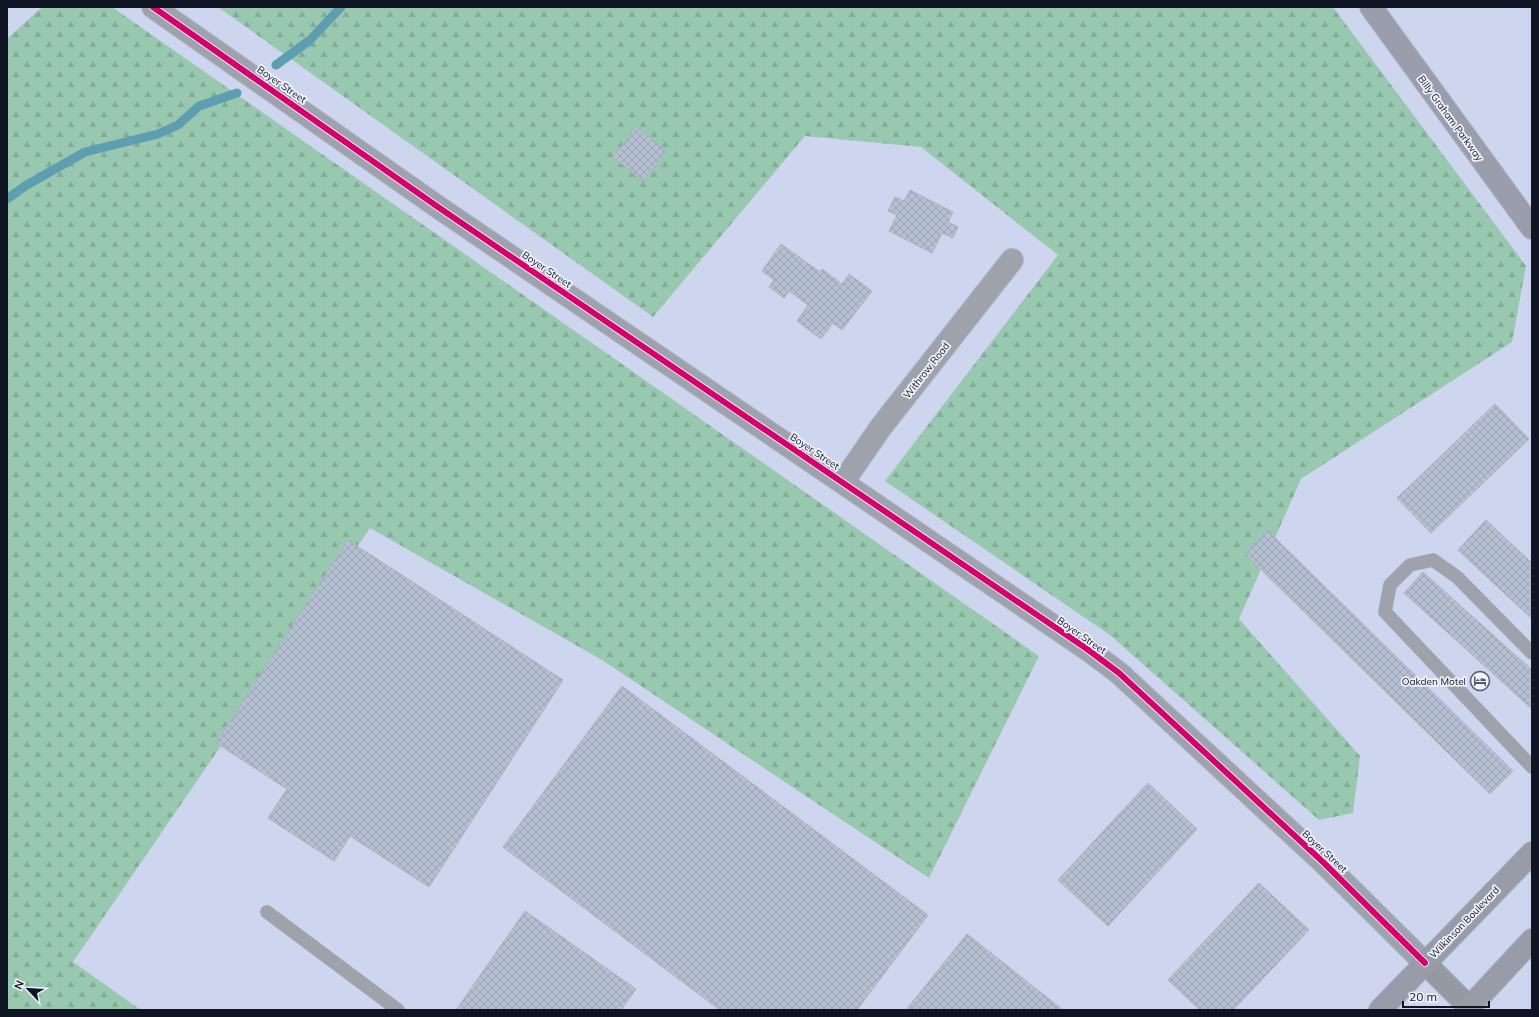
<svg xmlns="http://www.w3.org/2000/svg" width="1539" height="1017" font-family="Mulish,sans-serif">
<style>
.forest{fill:url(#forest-firs)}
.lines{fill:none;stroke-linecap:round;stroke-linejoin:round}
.stream{stroke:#5d9fb1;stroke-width:9}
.building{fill:url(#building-cross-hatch);stroke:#a9b3c5}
.service-casing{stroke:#aeb5c8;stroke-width:14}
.minor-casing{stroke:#aeb5c8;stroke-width:24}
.secondary-casing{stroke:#aeb5c8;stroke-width:24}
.primary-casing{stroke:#aeb5c8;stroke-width:24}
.trunk-casing{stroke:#aeb5c8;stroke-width:24}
.service{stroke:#9ea2ab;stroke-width:13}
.minor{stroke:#9ea2ab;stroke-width:22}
.secondary{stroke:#9599a2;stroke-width:22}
.primary{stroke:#989ca9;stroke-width:22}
.trunk{stroke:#9a9eac;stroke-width:22}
.cycleway-casing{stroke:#eff2fb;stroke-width:8}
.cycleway{stroke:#d6006c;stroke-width:6}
.labels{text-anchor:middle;stroke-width:3.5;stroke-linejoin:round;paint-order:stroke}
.street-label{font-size:10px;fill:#101524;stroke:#eff2fb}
.poi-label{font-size:10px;fill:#101524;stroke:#eff2fb;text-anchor:end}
</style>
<defs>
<pattern id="forest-firs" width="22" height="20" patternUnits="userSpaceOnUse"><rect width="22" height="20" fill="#99c8b1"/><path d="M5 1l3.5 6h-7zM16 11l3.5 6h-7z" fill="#83ab98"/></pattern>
<pattern id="building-cross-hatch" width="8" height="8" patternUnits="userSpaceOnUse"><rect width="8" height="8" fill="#b5bfd2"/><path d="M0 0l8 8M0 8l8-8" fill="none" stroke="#9ba3b4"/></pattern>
</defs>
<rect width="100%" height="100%" fill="#ced6ef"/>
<g class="forest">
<polygon points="42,7 112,7 1039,656 929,878 602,660 370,528 73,962 141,1010 7,1010 7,39"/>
<polygon points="218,7 1333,7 1526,266 1512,342 1301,479 1239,619 1360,756 1353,813 1319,820 1110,635 885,481 1058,255 921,147 805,136 653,317"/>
</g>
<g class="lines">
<g class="stream">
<polyline points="276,65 310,40 341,7"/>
<polyline points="7,199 25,186 85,152 158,134 178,125 199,106 237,93"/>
</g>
</g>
<g class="building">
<polygon points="636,127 666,151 643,181 613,157"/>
<polygon points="910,190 953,212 948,222 958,227 953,238 942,233 932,253 889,231 897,215 888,211 895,197 904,201"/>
<polygon points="781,244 820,272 822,269 842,284 849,274 872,291 842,330 833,323 821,339 797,321 808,305 789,291 784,298 769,287 774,280 762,271"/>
<polygon points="1495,404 1529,439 1431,533 1397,498"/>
<polygon points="1486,520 1532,563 1532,619 1458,550"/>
<polygon points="1267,530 1513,771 1490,794 1245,554"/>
<polygon points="348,540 563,680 429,887 350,836 334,861 268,818 287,789 216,743"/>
<polygon points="1423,572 1532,670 1532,709 1404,593"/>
<polygon points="622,686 928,915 857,1010 720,1010 503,847"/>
<polygon points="1148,783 1197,829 1108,926 1058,880"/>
<polygon points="1259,883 1309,930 1233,1010 1200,1010 1168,980"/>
<polygon points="525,911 636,989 621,1010 456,1010"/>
<polygon points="967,934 1063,1010 906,1010"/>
</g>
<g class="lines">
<defs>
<g id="service">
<polyline points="1532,653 1457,577 1433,560 1410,565 1390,585 1385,612 1532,767"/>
<polyline points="267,912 398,1010"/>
</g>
<g id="minor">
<polyline points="153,7 438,207 1087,649 1119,673 1324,863 1425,963"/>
<polyline points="843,482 881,427 1012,260"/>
</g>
<polyline id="secondary" points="1425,963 1472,1010"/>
<g id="primary">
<polyline points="1380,1010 1532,853"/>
<polyline points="1467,1010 1532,940"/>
</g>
<polyline id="trunk" points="1371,7 1532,228"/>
</defs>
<use href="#service" class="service-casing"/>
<use href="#minor" class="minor-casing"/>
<use href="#secondary" class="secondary-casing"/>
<use href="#primary" class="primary-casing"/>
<use href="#trunk" class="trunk-casing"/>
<use href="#service" class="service"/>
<use href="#minor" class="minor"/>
<use href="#secondary" class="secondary"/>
<use href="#primary" class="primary"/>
<use href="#trunk" class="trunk"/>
<defs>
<polyline id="cycleway" points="153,7 438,207 1087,649 1119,673 1324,863 1425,963"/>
</defs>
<use href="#cycleway" class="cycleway-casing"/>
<use href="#cycleway" class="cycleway"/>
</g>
<defs>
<symbol id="hotel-ring" viewBox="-11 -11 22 22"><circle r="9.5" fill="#eff2fb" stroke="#52596b" stroke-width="1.5"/><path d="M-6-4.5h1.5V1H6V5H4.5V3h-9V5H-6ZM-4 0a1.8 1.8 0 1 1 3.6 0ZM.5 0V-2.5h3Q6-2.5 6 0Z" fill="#52596b"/></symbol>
</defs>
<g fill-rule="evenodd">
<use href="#hotel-ring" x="1469" y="670" width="22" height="22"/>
</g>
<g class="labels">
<g class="street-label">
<text transform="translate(282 84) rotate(35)" y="4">Boyer Street</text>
<text transform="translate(1451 118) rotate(54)" y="4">Billy Graham Parkway</text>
<text transform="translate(547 269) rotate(34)" y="4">Boyer Street</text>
<text transform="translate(926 370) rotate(-52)" y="4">Withrow Road</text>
<text transform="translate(815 451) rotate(34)" y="4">Boyer Street</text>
<text transform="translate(1082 635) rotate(35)" y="4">Boyer Street</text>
<text transform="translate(1325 851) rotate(43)" y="4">Boyer Street</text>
<text transform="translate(1464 922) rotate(-46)" y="4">Wilkinson Boulevard</text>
</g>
<g class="poi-label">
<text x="1466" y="685">Oakden Motel</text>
</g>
</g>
<rect width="1539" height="1017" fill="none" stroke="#101524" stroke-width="16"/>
<g transform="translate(28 989) rotate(295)" stroke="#eff2fb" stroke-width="3" paint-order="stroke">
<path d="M0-3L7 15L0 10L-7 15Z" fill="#101524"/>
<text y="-6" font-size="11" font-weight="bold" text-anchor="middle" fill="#101524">N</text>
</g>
<path d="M1403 1001v6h86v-6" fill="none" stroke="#101524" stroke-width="2"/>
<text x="1409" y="1001" font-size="12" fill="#101524" stroke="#eff2fb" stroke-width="3" paint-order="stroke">20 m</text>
</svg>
